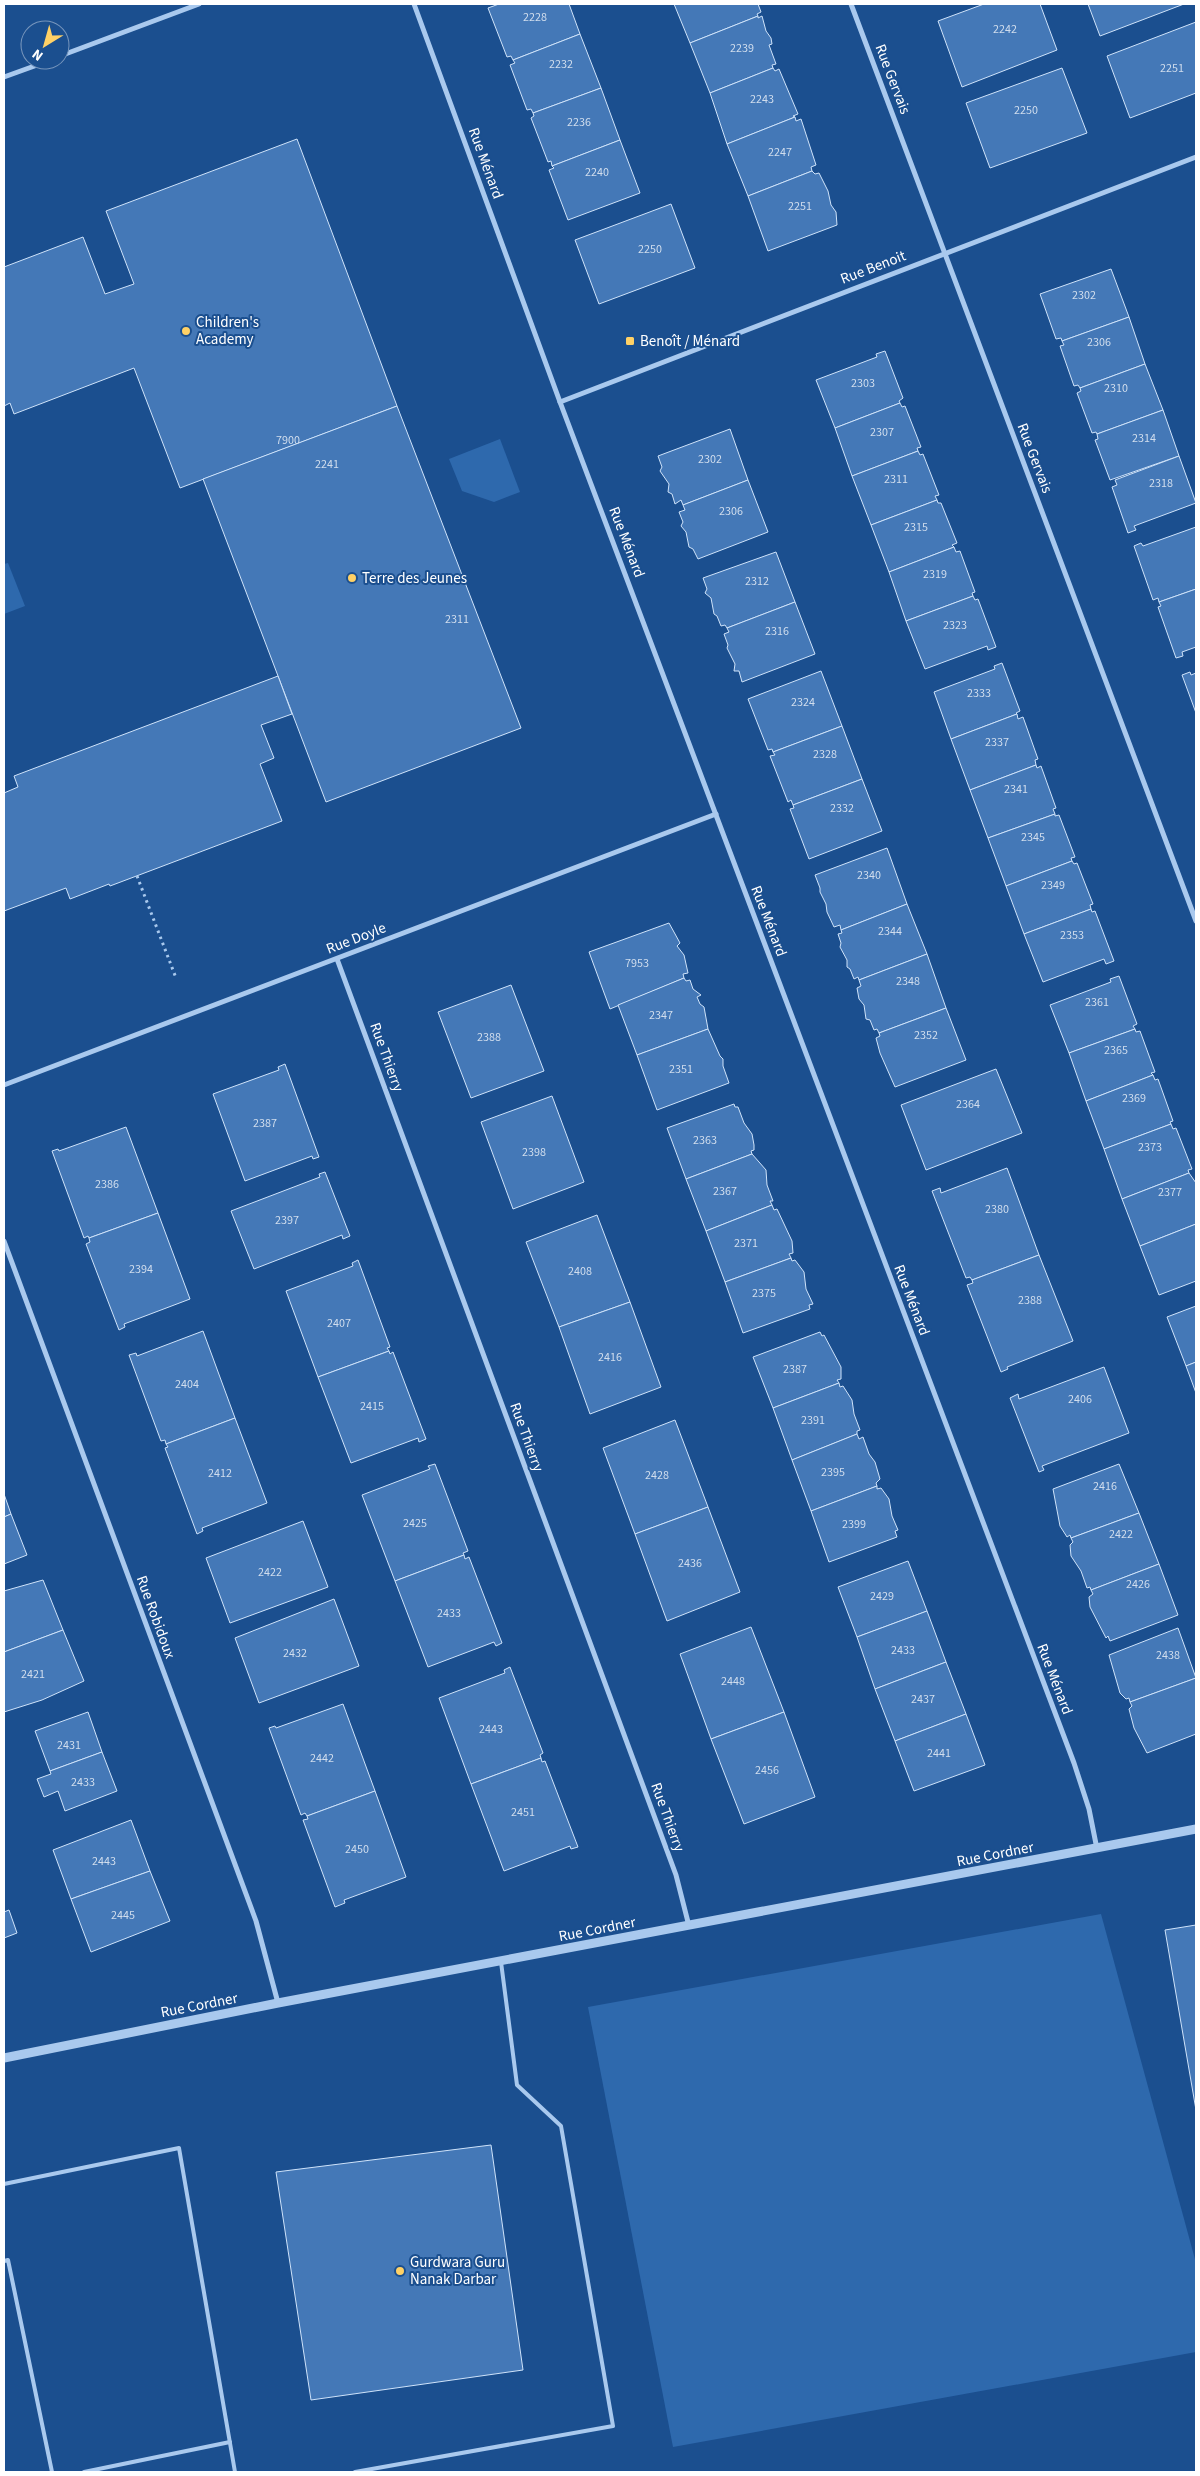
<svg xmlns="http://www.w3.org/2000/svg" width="1200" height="2476" font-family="'Source Sans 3',sans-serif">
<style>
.green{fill:#2e69ad}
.building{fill:#4478b7;stroke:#cfe3fa}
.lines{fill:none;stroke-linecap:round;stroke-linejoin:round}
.path{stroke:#a9c9ee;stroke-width:3;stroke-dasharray:2.5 4;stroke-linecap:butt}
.service{stroke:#a9c9ee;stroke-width:4}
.minor{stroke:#a9c9ee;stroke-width:5}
.tertiary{stroke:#a9c9ee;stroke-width:9}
.poi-dot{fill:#ffd166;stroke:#1b4f8f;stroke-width:2}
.labels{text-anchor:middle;stroke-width:4;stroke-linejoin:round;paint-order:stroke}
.number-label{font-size:12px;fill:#d0dded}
.street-label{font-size:15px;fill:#fff;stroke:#1b4f8f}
.poi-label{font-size:15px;fill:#fff;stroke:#1b4f8f;text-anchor:start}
</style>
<rect width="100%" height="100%" fill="#1b4f8f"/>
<g class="green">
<polygon points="500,439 520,492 494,502 462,491 449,459"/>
<polygon points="8,563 25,606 4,614 4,564"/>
<polygon points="1101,1914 1196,2263 1196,2352 673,2447 588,2007"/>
</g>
<g class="building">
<polygon points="499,4 569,4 580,34 513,60 511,56 507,57 488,8"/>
<polygon points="674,4 758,4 761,12 757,14 758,16 690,43"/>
<polygon points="984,4 1040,4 1057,50 962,87 938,21"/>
<polygon points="1088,4 1184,4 1100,36"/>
<polygon points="758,16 758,18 762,16 766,31 771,38 772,44 769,45 776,64 772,65 773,68 710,93 690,43"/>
<polygon points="1196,22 1196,93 1130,118 1107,56"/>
<polygon points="580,34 601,88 533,113 531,109 527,110 510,65 515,63 513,60"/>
<polygon points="773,68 775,71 779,69 798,114 793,116 795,117 727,144 710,93"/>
<polygon points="1062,68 1087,133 990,168 966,103"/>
<polygon points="601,88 620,140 552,166 551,161 548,162 531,118 534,116 533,113"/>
<polygon points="795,117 796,121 801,119 816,165 811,167 812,171 748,196 727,144"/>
<polygon points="297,139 397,406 180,488 134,368 14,414 10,403 4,406 4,267 83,237 105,294 134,284 106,211"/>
<polygon points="620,140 640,193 568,220 549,170 554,168 552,166"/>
<polygon points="812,171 815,174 819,173 828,191 831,205 836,212 837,225 768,251 748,196"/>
<polygon points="671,204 695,268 599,304 575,240"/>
<polygon points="1111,269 1129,317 1062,341 1061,338 1056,339 1040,294"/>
<polygon points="1129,317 1145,364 1080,388 1078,385 1074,386 1060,346 1064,345 1062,341"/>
<polygon points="885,351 903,398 899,401 900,403 835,428 816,380 877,357 876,354"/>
<polygon points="1145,364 1163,410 1097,434 1096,432 1092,433 1077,393 1081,391 1080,388"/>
<polygon points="900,403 902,407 905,406 921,447 917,448 918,451 852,476 835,428"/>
<polygon points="397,406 521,728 326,802 203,479"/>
<polygon points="1163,410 1179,456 1110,480 1095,440 1098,439 1097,434"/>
<polygon points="730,429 748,480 683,505 681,500 675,504 672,494 668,492 669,484 660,471 662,467 658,456"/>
<polygon points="918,451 920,455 923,454 939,495 935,496 937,500 871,525 852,476"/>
<polygon points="1179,456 1196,503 1134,526 1136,530 1128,533 1112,487 1117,485 1115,480"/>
<polygon points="748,480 768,532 698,559 693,549 689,547 686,532 681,526 683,522 679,512 685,510 683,505"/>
<polygon points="937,500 938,503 941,503 957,543 952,545 954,547 889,572 871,525"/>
<polygon points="1196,527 1196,589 1159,602 1158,598 1153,600 1134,546 1141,543 1143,546"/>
<polygon points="954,547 956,552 960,551 975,592 972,593 973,596 906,621 889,572"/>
<polygon points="776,552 795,602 727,628 725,625 721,626 717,616 714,614 711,598 705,593 707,589 703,578"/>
<polygon points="1196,589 1196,647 1182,652 1183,656 1176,658 1158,607 1161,606 1159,602"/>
<polygon points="973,596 975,600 978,599 996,647 988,650 987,646 925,669 906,621"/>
<polygon points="795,602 815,654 742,682 739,671 734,671 735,664 727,648 728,645 724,634 729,632 727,628"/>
<polygon points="1002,663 1020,711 1016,713 1017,714 951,739 934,692 995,669 994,666"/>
<polygon points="821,671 842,726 773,752 772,749 768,750 748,699"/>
<polygon points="1190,672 1191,675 1196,673 1196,713 1182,675"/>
<polygon points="278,676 292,714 261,725 274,758 260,764 282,821 110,886 109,884 70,899 66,888 4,911 4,793 18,787 14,776"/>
<polygon points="1017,714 1018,719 1023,717 1038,759 1035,760 1036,765 970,790 951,739"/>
<polygon points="842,726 862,779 793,805 791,800 788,802 770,756 775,755 773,752"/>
<polygon points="1036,765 1037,768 1041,766 1056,808 1053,809 1055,814 988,838 970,790"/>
<polygon points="862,779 882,831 809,859 790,809 794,808 793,805"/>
<polygon points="1055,814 1055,816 1059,815 1075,857 1071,858 1072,861 1006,886 988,838"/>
<polygon points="887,848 907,904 841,930 840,925 834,927 827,912 826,904 820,892 820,888 815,875"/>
<polygon points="1072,861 1074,864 1077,863 1093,904 1090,905 1091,909 1024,934 1006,886"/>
<polygon points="907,904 927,954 859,980 858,977 854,979 850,969 847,967 847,960 840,947 841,943 838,934 842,933 841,930"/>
<polygon points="1091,909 1092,912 1095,911 1114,961 1106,964 1104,959 1043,982 1024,934"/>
<polygon points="669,923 680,943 677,946 684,955 688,973 683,974 684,978 610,1009 589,952"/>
<polygon points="927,954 946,1008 879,1033 877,1029 874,1030 870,1020 866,1019 864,1005 859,999 857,988 861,986 859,980"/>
<polygon points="1119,976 1137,1024 1133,1026 1135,1029 1069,1053 1050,1005 1111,982 1110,979"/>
<polygon points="684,978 686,981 690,980 693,989 701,995 697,997 700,1004 704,1007 708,1029 637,1055 618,1005"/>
<polygon points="511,985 544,1071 471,1098 438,1012"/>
<polygon points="946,1008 966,1060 895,1087 880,1053 876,1038 880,1036 879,1033"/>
<polygon points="708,1029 720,1056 723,1059 723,1066 729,1083 657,1110 637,1055"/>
<polygon points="1135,1029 1136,1032 1140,1031 1155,1072 1151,1073 1153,1075 1086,1101 1069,1053"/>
<polygon points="285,1064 319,1157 313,1159 312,1156 245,1181 213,1094 279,1070 278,1067"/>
<polygon points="996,1069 1022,1133 926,1170 901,1105"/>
<polygon points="1153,1075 1155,1080 1158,1079 1173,1121 1170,1122 1171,1124 1104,1149 1086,1101"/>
<polygon points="552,1096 584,1182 513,1209 481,1122"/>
<polygon points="734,1104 735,1107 738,1107 744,1123 752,1134 754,1145 754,1150 751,1151 752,1154 686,1179 667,1128"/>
<polygon points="1171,1124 1173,1129 1176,1128 1192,1169 1188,1170 1189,1173 1122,1199 1104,1149"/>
<polygon points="126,1127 158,1213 89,1238 88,1236 84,1238 52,1151 58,1149 59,1151"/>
<polygon points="752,1154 766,1170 767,1185 773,1201 770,1201 772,1205 706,1231 686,1179"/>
<polygon points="1007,1168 1039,1255 972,1280 970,1277 966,1278 932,1191 940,1188 941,1193"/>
<polygon points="325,1172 350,1236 343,1239 342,1235 254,1269 231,1211 320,1177 319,1174"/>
<polygon points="1189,1173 1196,1183 1196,1224 1140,1246 1122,1199"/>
<polygon points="772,1205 774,1210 777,1209 792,1241 793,1253 789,1254 791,1258 725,1282 706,1231"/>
<polygon points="158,1213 190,1299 124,1324 125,1327 119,1330 86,1244 90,1242 89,1238"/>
<polygon points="597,1215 630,1302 559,1327 526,1242"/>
<polygon points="1196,1224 1196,1281 1159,1295 1140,1246"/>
<polygon points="1039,1255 1073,1341 1007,1367 1008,1369 1001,1372 967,1285 973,1283 972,1280"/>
<polygon points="791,1258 792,1261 795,1260 804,1272 806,1289 813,1304 809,1305 810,1309 743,1333 725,1282"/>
<polygon points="358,1260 390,1347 387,1348 389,1351 318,1377 286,1291 353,1266 352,1263"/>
<polygon points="630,1302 661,1387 590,1414 559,1327"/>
<polygon points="1196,1306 1196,1362 1186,1366 1167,1317"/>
<polygon points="203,1331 235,1418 166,1444 165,1440 161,1441 129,1355 136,1353 137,1356"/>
<polygon points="820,1332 822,1336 824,1335 841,1367 841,1379 837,1380 839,1383 773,1408 753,1357"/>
<polygon points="389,1351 390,1354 393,1352 426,1439 419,1442 418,1438 351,1463 318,1377"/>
<polygon points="1196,1362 1196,1393 1186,1366"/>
<polygon points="1104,1367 1129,1433 1042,1466 1044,1470 1039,1472 1010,1398 1018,1394 1019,1399"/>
<polygon points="839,1383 840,1387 843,1386 852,1400 854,1414 860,1430 857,1431 857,1434 792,1460 773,1408"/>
<polygon points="235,1418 267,1503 202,1528 203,1531 197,1534 165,1448 168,1447 166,1444"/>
<polygon points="675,1420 708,1507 635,1534 603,1448"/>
<polygon points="857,1434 859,1439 863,1437 869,1454 875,1462 880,1479 876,1483 877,1486 811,1511 792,1460"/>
<polygon points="435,1464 468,1551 463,1553 464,1555 395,1581 362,1495 430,1469 428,1466"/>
<polygon points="1119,1464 1139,1513 1071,1538 1070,1535 1067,1537 1060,1526 1053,1489"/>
<polygon points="877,1486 877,1489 881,1488 889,1499 892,1516 898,1530 895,1531 897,1537 829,1562 811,1511"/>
<polygon points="4,1494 11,1514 4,1517"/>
<polygon points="708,1507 740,1592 667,1621 635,1534"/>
<polygon points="1139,1513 1159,1564 1091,1590 1090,1587 1087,1588 1081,1571 1071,1556 1070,1545 1073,1542 1071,1538"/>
<polygon points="11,1514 27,1555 4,1564 4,1517"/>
<polygon points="303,1521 328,1587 230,1623 206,1558"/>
<polygon points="464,1555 465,1559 469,1557 502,1643 496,1646 494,1642 428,1667 395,1581"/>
<polygon points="908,1561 927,1611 857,1637 838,1587"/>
<polygon points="1159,1564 1178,1615 1110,1641 1108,1636 1106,1638 1090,1607 1089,1597 1093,1594 1091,1590"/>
<polygon points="43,1580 63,1630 4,1652 4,1591"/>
<polygon points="334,1599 359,1666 259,1703 235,1638"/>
<polygon points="927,1611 946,1662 875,1689 857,1637"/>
<polygon points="751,1627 784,1712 711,1739 680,1654"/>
<polygon points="1178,1628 1196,1678 1130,1702 1129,1698 1126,1699 1120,1693 1109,1655"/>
<polygon points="63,1630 84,1681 42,1700 4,1712 4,1652"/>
<polygon points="946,1662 966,1714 895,1741 875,1689"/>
<polygon points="510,1667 543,1753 540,1755 541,1758 471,1784 439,1698 505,1673 504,1670"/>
<polygon points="1196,1678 1196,1734 1147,1753 1134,1728 1129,1709 1132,1706 1130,1702"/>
<polygon points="343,1704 375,1791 307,1816 305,1813 301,1815 269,1728 275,1726 276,1728"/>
<polygon points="88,1712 102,1752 50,1771 35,1731"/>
<polygon points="784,1712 815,1797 744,1824 711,1739"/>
<polygon points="966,1714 985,1765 914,1791 895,1741"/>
<polygon points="102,1752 117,1791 65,1811 58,1791 44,1797 37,1779 51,1774 50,1771"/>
<polygon points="541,1758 542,1762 545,1761 578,1847 571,1849 570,1846 504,1871 471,1784"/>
<polygon points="375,1791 406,1877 344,1900 345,1903 335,1907 303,1820 308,1819 307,1816"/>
<polygon points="131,1820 150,1871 71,1899 53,1850"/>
<polygon points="150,1871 170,1921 91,1952 71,1899"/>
<polygon points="9,1910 17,1933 4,1938 4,1912"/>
<polygon points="1196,1925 1196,2110 1165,1930"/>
<polygon points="491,2145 523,2370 311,2400 276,2172"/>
</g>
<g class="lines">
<polyline class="path" points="137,876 176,978"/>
<g class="service">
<polyline points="4,2184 179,2148 235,2472"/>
<polyline points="4,2261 8,2260 52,2472"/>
<polyline points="84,2472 230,2442"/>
<polyline points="355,2472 613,2426 561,2126 517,2085 501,1962"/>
</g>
<g class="minor">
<polyline points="414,4 560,402 1074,1763 1089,1809 1097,1849"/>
<polyline points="851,4 1196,921"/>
<polyline points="60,56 199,4"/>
<polyline points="4,77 51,60"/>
<polyline points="560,402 1196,157"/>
<polyline points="337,959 676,1875 689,1926"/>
<polyline points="4,1085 716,814"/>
<polyline points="4,1241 256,1921 278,2003"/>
</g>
<polyline class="tertiary" points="4,2058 278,2003 1196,1829"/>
</g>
<g class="poi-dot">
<circle cx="186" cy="331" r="5"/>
<rect x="625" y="336" width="10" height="10" rx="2.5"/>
<circle cx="352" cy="578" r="5"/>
<circle cx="400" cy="2271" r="5"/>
</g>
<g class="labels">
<g class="number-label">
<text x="535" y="21">2228</text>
<text x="1005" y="33">2242</text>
<text x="742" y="52">2239</text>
<text x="561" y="68">2232</text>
<text x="1172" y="72">2251</text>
<text x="762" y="103">2243</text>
<text x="1026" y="114">2250</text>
<text x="579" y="126">2236</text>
<text x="780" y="156">2247</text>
<text x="597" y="176">2240</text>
<text x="800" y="210">2251</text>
<text x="650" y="253">2250</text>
<text x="1084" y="299">2302</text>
<text x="1099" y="346">2306</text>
<text x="863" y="387">2303</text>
<text x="1116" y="392">2310</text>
<text x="882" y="436">2307</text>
<text x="1144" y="442">2314</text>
<text x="288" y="444">7900</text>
<text x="710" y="463">2302</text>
<text x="327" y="468">2241</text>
<text x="896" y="483">2311</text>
<text x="1161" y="487">2318</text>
<text x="731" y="515">2306</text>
<text x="916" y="531">2315</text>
<text x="935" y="578">2319</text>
<text x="757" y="585">2312</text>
<text x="457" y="623">2311</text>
<text x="955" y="629">2323</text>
<text x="777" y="635">2316</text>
<text x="979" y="697">2333</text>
<text x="803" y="706">2324</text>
<text x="997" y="746">2337</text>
<text x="825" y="758">2328</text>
<text x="1016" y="793">2341</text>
<text x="842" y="812">2332</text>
<text x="1033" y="841">2345</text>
<text x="869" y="879">2340</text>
<text x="1053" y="889">2349</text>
<text x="890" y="935">2344</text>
<text x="1072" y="939">2353</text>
<text x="637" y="967">7953</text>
<text x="908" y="985">2348</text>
<text x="1097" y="1006">2361</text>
<text x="661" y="1019">2347</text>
<text x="926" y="1039">2352</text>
<text x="489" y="1041">2388</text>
<text x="1116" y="1054">2365</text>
<text x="681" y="1073">2351</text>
<text x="1134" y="1102">2369</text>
<text x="968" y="1108">2364</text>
<text x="265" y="1127">2387</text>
<text x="705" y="1144">2363</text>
<text x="1150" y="1151">2373</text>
<text x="534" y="1156">2398</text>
<text x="107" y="1188">2386</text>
<text x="725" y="1195">2367</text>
<text x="1170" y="1196">2377</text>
<text x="997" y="1213">2380</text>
<text x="287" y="1224">2397</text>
<text x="746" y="1247">2371</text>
<text x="141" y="1273">2394</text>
<text x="580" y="1275">2408</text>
<text x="764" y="1297">2375</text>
<text x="1030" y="1304">2388</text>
<text x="339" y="1327">2407</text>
<text x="610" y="1361">2416</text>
<text x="795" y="1373">2387</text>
<text x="187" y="1388">2404</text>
<text x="1080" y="1403">2406</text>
<text x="372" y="1410">2415</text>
<text x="813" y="1424">2391</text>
<text x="833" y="1476">2395</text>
<text x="220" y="1477">2412</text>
<text x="657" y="1479">2428</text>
<text x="1105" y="1490">2416</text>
<text x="415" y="1527">2425</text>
<text x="854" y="1528">2399</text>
<text x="1121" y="1538">2422</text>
<text x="690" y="1567">2436</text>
<text x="270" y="1576">2422</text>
<text x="1138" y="1588">2426</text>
<text x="882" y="1600">2429</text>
<text x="449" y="1617">2433</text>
<text x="903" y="1654">2433</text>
<text x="295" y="1657">2432</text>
<text x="1168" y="1659">2438</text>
<text x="33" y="1678">2421</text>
<text x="733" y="1685">2448</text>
<text x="923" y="1703">2437</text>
<text x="491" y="1733">2443</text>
<text x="69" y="1749">2431</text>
<text x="939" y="1757">2441</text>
<text x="322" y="1762">2442</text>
<text x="767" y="1774">2456</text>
<text x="83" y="1786">2433</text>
<text x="523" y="1816">2451</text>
<text x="357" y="1853">2450</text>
<text x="104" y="1865">2443</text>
<text x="123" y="1919">2445</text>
</g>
<g class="street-label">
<text transform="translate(893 79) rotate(69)" y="5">Rue Gervais</text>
<text transform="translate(486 163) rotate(70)" y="5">Rue Ménard</text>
<text transform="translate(873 267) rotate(-21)" y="5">Rue Benoit</text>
<text transform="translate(1035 458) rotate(69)" y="5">Rue Gervais</text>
<text transform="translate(627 542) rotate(69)" y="5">Rue Ménard</text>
<text transform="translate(769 921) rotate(69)" y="5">Rue Ménard</text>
<text transform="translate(356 938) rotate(-21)" y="5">Rue Doyle</text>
<text transform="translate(387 1057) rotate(70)" y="5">Rue Thierry</text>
<text transform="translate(912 1300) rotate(69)" y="5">Rue Ménard</text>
<text transform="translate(527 1437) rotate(70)" y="5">Rue Thierry</text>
<text transform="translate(156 1617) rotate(70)" y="5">Rue Robidoux</text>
<text transform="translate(1055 1679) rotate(69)" y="5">Rue Ménard</text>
<text transform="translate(668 1817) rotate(70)" y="5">Rue Thierry</text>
<text transform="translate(995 1854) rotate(-11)" y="5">Rue Cordner</text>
<text transform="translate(597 1929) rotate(-11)" y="5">Rue Cordner</text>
<text transform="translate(199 2005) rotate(-11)" y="5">Rue Cordner</text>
</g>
<g class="poi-label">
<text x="196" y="327">Children's<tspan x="196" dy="17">Academy</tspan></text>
<text x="640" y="346">Benoît / Ménard</text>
<text x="362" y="583">Terre des Jeunes</text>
<text x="410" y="2267">Gurdwara Guru<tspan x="410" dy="17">Nanak Darbar</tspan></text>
</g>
</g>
<rect width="1200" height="2476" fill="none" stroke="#ffffff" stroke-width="10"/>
<g transform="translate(45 45) rotate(217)"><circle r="24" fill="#1b4f8f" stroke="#7695bc"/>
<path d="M0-4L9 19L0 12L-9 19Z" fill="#ffd166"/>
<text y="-8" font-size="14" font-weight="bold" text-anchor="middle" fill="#ffffff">N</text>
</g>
</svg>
